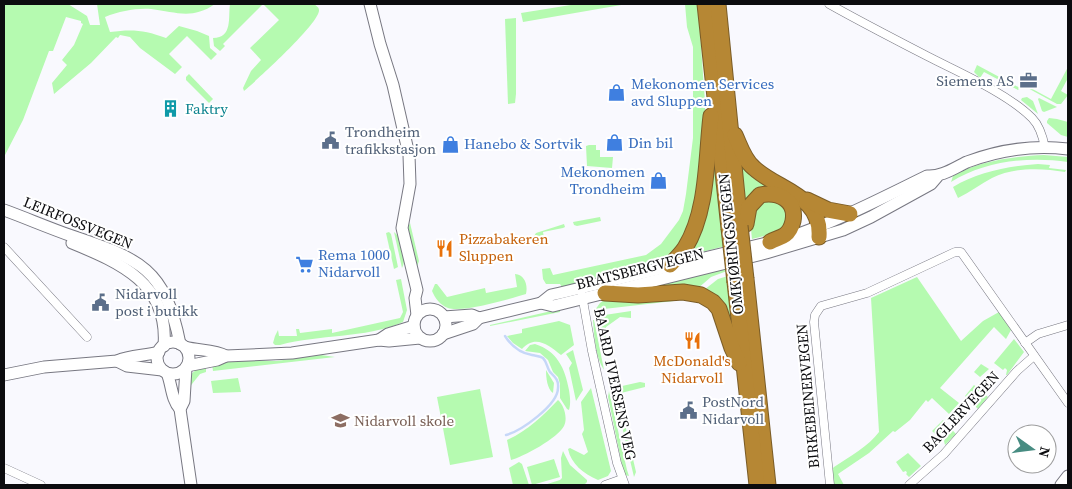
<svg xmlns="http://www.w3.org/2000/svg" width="1072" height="489" font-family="'Source Serif 4',serif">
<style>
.green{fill:#b5fab0}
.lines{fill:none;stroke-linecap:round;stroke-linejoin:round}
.stream{stroke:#c6d7f8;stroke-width:2.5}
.street-casing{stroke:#787882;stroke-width:9}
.secondary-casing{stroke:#787882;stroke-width:13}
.highway-casing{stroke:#7a5c27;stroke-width:17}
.street{stroke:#fff;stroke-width:8}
.secondary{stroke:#fff;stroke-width:11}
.highway{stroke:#b68734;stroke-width:15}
.highway-bridge-casing{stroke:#7a5c27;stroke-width:17;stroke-linecap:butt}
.highway-bridge{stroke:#b68734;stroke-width:15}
.labels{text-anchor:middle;stroke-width:4;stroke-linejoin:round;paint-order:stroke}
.service-label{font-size:15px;fill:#4e5e75;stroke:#fff;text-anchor:start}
.shop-label{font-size:15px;fill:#366cbe;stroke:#fff;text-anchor:start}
.culture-label{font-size:15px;fill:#0d838f;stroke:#fff;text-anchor:start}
.street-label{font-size:15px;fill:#0c0c0f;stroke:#fff}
.food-label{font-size:15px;fill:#c56008;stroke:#fff;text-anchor:start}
.education-label{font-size:15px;fill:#785e54;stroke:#fff;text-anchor:start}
</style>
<rect width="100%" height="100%" fill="#f9f9fe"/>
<g class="green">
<path d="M4,4h64l19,12 3,9h10l-3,-21h118c-23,16 -39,8 -64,5 -15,-1 -31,2 -46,8l5,15c22,-3 35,-2 56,6l13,-12 18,5 12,5 1,12 7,6 -6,6 -24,-24 -18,18 13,13 -7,7 -35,-26 -10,-11 -10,-2 -2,3 -2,-1 -25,26 -37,31 -2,-11 15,-18 -5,-5 12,-15 9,-21 -2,-1v-2l-15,-4 -13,34h-4l-26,69 -19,37z"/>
<path d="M230,4h84c2,2 5,3 5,6 1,13 -62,70 -75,81l-1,-3 8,-17 10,-11 -11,-12 29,-28 -16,-16 -40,40 2,2 -5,5 -6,-5 -1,-8c20,0 15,-21 17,-34z"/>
<polygon points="577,4 627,4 523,22 521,13"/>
<polygon points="685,4 698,4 705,102 705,132 698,197 685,241 665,261 562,287 560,284 546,284 543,279 542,269 550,268 553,275 646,255 661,244 679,220 683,211 686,194 693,138 693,47 687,27"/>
<polygon points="516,18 516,94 515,103 508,104 505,19"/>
<polygon points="977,65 1020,88 1018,90 984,72 980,78 974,72"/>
<polygon points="1068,67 1068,78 1061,91 1068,95 1061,104 1057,104 1024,86 1025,85 1051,99"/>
<polygon points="189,74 213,99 209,103 186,80 186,77"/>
<polygon points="1027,97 1033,101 1038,114 1021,100 1022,98"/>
<polygon points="1039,98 1057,107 1044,112 1042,111 1038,99"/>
<polygon points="1049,118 1057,119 1068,122 1068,137 1061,135 1047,123 1047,121"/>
<polygon points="713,135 725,246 687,256"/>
<polygon points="589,145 596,145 596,150 600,150 600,157 613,157 612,168 587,166 586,146"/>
<path d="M1044,155l24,2v5c-39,-6 -83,-1 -117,20l2,-6c24,-15 63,-20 91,-21z"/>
<polygon points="739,157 778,188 745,205"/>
<path d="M1038,164l12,1 -1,3 17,2 -1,2c-23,-4 -51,-5 -73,6 -11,6 -22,14 -34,20l-5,-11c25,-15 56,-21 85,-23z"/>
<path d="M779,200l9,13 -5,16 -11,5 -20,5c-2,-15 -1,-26 9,-38z"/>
<polygon points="600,217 601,221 577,226 574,225 573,222"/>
<polygon points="410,223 419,261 417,267 408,228"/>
<polygon points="564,224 565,227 563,228 543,232 545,244 537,246 534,236 536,233"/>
<polygon points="389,232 391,234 398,267 394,269 386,233"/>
<path d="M394,232c8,6 13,28 8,36z"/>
<polygon points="727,268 727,271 711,277 697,289 637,290"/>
<path d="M515,274c10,1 13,11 11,20 -16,5 -64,19 -78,14 -8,-3 -13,-10 -16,-17l3,-7h2l10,13 38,-9 1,5 31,-6z"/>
<polygon points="728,276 736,347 704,290 718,279"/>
<path d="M917,277l44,64 22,-20 16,-9 12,18 -5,9 -12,-12 -54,61 19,15 -10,11 -17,-16 -4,4 -2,-2 -16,20 -15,12 -2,-1 -24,22 -31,21 6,11h-11l-1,-16 2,-2c15,-10 35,-21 45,-35l-8,-134z"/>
<path d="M401,279l6,31 -4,12c-39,17 -83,12 -123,23h-5l-2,-2 2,-7 3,-6 1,6h18l-1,-7h3l1,4 32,-4v4l68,-15 3,-6 -7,-32z"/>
<polygon points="672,297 685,298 674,301 595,310 600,303 603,301"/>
<polygon points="560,309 560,312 490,326 490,325"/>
<polygon points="631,311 631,318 620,317 606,327 606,341 601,337 598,316"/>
<path d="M593,320h1l10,50c-9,-13 -10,-35 -11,-50z"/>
<path d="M559,321l11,4 4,20 -13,10c-12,-10 -26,-21 -39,-6l-9,-6 -6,-7 15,-3v-4z"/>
<polygon points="1014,339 1024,352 1007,375 1006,375 1007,370 1005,368 1003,370 994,363"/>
<path d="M535,344c22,7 30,24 34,46 1,7 2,13 0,20l-2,-1 -7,-11v-14l-2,-7 -5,-5 -5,-12 -8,-7 -15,-2 5,-6z"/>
<polygon points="573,350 583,390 576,401 569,368 572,363 566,354"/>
<polygon points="321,355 335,357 213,371 212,364 240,360 276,361"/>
<polygon points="981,364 989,369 980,377 974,372"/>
<path d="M206,367v5l-6,2 -12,15c2,-15 2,-18 18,-22z"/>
<path d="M546,370l8,13 -1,10c-6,-4 -7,-16 -7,-23z"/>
<polygon points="238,378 241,392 213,393 211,381"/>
<polygon points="640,382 645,383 645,387 621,393 624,420 636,472 634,477 613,388"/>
<polygon points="974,385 988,397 978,409 975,406 978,403 975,401 973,404 965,396"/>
<path d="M591,388l20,83 -3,5 -10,4c-14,-6 -27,-16 -30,-31l2,-1 14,7 4,-3 -6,-18 2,-4 -3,-28z"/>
<polygon points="480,389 493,457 450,465 437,397"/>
<polygon points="609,391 627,470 629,476 625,475 622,465 608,397"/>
<path d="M558,400c6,5 10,18 6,26 -6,12 -41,31 -53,34l-4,-20c20,-9 36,-24 51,-40z"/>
<polygon points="943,420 956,434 945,445 944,441 945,439 943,437 941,439 932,431"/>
<polygon points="563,451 570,465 587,480 587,482 584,485 544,485 560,480 562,478 561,458"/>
<polygon points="908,453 921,466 909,477 906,474 907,473 906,471 903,472 896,462"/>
<polygon points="554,459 560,477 532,485 527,467"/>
<polygon points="519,462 522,464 529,485 513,485 509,468"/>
</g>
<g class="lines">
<path class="stream" d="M505,336c7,11 15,17 27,19 4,1 8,1 11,3 4,4 4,10 7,14 5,5 9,8 8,16 0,17 -37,43 -52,47"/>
<defs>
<g id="street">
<path d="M829,4c32,18 65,35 98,52 31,16 80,37 105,62 8,8 11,19 13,30"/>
<polyline points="4,247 87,337"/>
<polyline points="582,295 592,351 617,463 625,485"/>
<polyline points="1025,343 1038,334 1068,325"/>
<polyline points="4,468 41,485"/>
<polyline points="605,485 622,479"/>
<polyline points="830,485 814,322 815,315 821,306 867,293 955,252 961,252 1068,403"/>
<polyline points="909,485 944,454 1017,371 1034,356"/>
</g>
<g id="secondary">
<polyline points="370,4 380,44 393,85 409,155 410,184 402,228 417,290 415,298 417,315"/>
<path d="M4,210c22,8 45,18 68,26 68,23 93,32 108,108"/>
<path d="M72,243c49,20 97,41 92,103"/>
<path d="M541,303l10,-8 9,-2 227,-55c51,-17 93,-39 140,-62 15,1 27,-8 40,-14 32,-12 68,-17 101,-13"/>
<circle cx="430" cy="325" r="16"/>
<polyline points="444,317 472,315 479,318 541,303 553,306 766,253 843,230 871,217 931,184 937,177"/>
<polyline points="443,334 473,324 479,318"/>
<polyline points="379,340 388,334 414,326"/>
<circle cx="173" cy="358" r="16"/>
<path d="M185,347c13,4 29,2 41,9"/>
<polyline points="117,361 127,366 162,370"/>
<polyline points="187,366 217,360 226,356 292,353 379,340 389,341 420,338"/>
<polyline points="186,368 184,401 180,409 191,485"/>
<path d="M167,373c5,12 4,26 13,36"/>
<path d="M4,375l40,-8 73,-6c14,-6 28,-5 42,-9"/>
<polyline points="1061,485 1068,476"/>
</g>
<g id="highway">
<polyline points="705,4 729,228"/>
<polyline points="718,4 740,226"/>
<path d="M735,135c5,11 9,25 19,33 25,23 68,27 65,69"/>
<polyline points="807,200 828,210 850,214"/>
<path d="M746,224l3,-17 11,-12c18,-4 37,5 33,26 -1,5 -4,11 -8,14 -4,3 -10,4 -15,7"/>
<path d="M670,265c5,-5 11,-11 15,-17 23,-37 21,-90 26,-132"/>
<polyline points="746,279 768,485"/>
<polyline points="735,282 757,485"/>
<polyline points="605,293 638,295 683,292 701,295 713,302 719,309 732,348 739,363"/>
</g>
</defs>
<use href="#street" class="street-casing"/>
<use href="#secondary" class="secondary-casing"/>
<use href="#highway" class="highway-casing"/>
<use href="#street" class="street"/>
<use href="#secondary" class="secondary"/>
<use href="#highway" class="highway"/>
<defs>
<g id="highway-bridge">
<polyline points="740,226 746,279"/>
<polyline points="729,228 735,282"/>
</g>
</defs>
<use href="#highway-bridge" class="highway-bridge-casing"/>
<use href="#highway-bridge" class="highway-bridge"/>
</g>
<defs>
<symbol id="office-bare" viewBox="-9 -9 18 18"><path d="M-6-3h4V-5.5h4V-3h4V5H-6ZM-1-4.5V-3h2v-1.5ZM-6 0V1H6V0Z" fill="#5c6f8a" stroke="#fff" stroke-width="2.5" paint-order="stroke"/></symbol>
<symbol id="shop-bare" viewBox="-9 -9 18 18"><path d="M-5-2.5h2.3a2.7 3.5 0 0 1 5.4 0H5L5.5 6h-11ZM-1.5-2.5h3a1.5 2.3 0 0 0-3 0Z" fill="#3f7fe0" stroke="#fff" stroke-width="2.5" paint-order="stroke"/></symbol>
<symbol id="building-bare" viewBox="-9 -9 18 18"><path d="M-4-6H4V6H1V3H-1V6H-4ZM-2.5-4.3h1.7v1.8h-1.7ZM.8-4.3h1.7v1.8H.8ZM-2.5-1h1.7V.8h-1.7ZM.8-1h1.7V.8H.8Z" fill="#0f9aa8" stroke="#fff" stroke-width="2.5" paint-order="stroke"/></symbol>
<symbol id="civic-bare" viewBox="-9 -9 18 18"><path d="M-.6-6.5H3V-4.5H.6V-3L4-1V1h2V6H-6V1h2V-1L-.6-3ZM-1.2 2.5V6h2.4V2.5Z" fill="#5c6f8a" stroke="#fff" stroke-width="2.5" paint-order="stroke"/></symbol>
<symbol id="restaurant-bare" viewBox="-9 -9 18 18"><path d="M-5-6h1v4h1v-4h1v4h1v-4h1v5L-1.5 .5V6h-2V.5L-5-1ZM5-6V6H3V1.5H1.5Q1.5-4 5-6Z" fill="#e8710a" stroke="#fff" stroke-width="2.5" paint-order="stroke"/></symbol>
<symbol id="supermarket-bare" viewBox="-9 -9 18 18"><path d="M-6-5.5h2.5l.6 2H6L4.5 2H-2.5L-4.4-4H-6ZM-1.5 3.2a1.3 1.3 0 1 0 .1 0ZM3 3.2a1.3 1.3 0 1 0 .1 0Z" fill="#3f7fe0" stroke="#fff" stroke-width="2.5" paint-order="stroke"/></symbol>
<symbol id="school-bare" viewBox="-9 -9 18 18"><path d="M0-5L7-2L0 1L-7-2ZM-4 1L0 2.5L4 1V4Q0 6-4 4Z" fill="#8d6e63" stroke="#fff" stroke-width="2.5" paint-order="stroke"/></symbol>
</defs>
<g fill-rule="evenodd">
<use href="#office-bare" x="1016" y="68" width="25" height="25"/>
<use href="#shop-bare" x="604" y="80" width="25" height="25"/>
<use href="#building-bare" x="158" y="96" width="25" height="25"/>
<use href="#civic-bare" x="318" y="128" width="25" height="25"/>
<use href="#shop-bare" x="602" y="130" width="25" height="25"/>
<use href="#shop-bare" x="438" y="132" width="25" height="25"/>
<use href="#shop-bare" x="646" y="168" width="25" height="25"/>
<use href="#restaurant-bare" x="432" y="236" width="25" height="25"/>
<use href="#supermarket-bare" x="292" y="252" width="25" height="25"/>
<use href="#civic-bare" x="88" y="290" width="25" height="25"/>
<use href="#restaurant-bare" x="680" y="328" width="25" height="25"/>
<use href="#civic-bare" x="676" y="398" width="25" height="25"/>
<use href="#school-bare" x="328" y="408" width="25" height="25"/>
</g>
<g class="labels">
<g class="service-label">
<text x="1014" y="86" text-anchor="end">Siemens AS</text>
<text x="345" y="137">Trondheim<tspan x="345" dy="17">trafikkstasjon</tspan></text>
<text x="115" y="299">Nidarvoll<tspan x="115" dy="17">post i butikk</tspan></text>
<text x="702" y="407">PostNord<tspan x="702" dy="17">Nidarvoll</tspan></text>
</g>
<g class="shop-label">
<text x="631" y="89">Mekonomen Services<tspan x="631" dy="17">avd Sluppen</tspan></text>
<text x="628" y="148">Din bil</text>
<text x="464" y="149">Hanebo &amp; Sortvik</text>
<text x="645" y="177" text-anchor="end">Mekonomen<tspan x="645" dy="17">Trondheim</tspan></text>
<text x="318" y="260">Rema 1000<tspan x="318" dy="17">Nidarvoll</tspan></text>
</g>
<g class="culture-label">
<text x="185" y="114">Faktry</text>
</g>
<g class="street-label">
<text transform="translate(78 223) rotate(22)" y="5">LEIRFOSSVEGEN</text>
<text transform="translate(731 244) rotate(-96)" y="5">OMKJØRINGSVEGEN</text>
<text transform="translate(640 269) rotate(-14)" y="5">BRATSBERGVEGEN</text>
<text transform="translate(615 384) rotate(78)" y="5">BAARD IVERSENS VEG</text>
<text transform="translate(808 396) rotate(-95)" y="5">BIRKEBEINERVEGEN</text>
<text transform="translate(961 412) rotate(-47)" y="5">BAGLERVEGEN</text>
</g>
<g class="food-label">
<text x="459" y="244">Pizzabakeren<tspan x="459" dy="17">Sluppen</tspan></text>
<text x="692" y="366" text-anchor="middle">McDonald's<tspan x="692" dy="17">Nidarvoll</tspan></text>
</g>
<g class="education-label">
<text x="354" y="426">Nidarvoll skole</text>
</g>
</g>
<rect width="1072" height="489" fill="none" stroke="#0c0c0f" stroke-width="10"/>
<g transform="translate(1032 449) rotate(104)"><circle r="24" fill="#ffffff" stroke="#9e9e9f"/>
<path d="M0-4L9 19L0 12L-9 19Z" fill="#478c82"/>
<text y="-8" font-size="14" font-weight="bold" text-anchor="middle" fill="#0c0c0f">N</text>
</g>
</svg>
